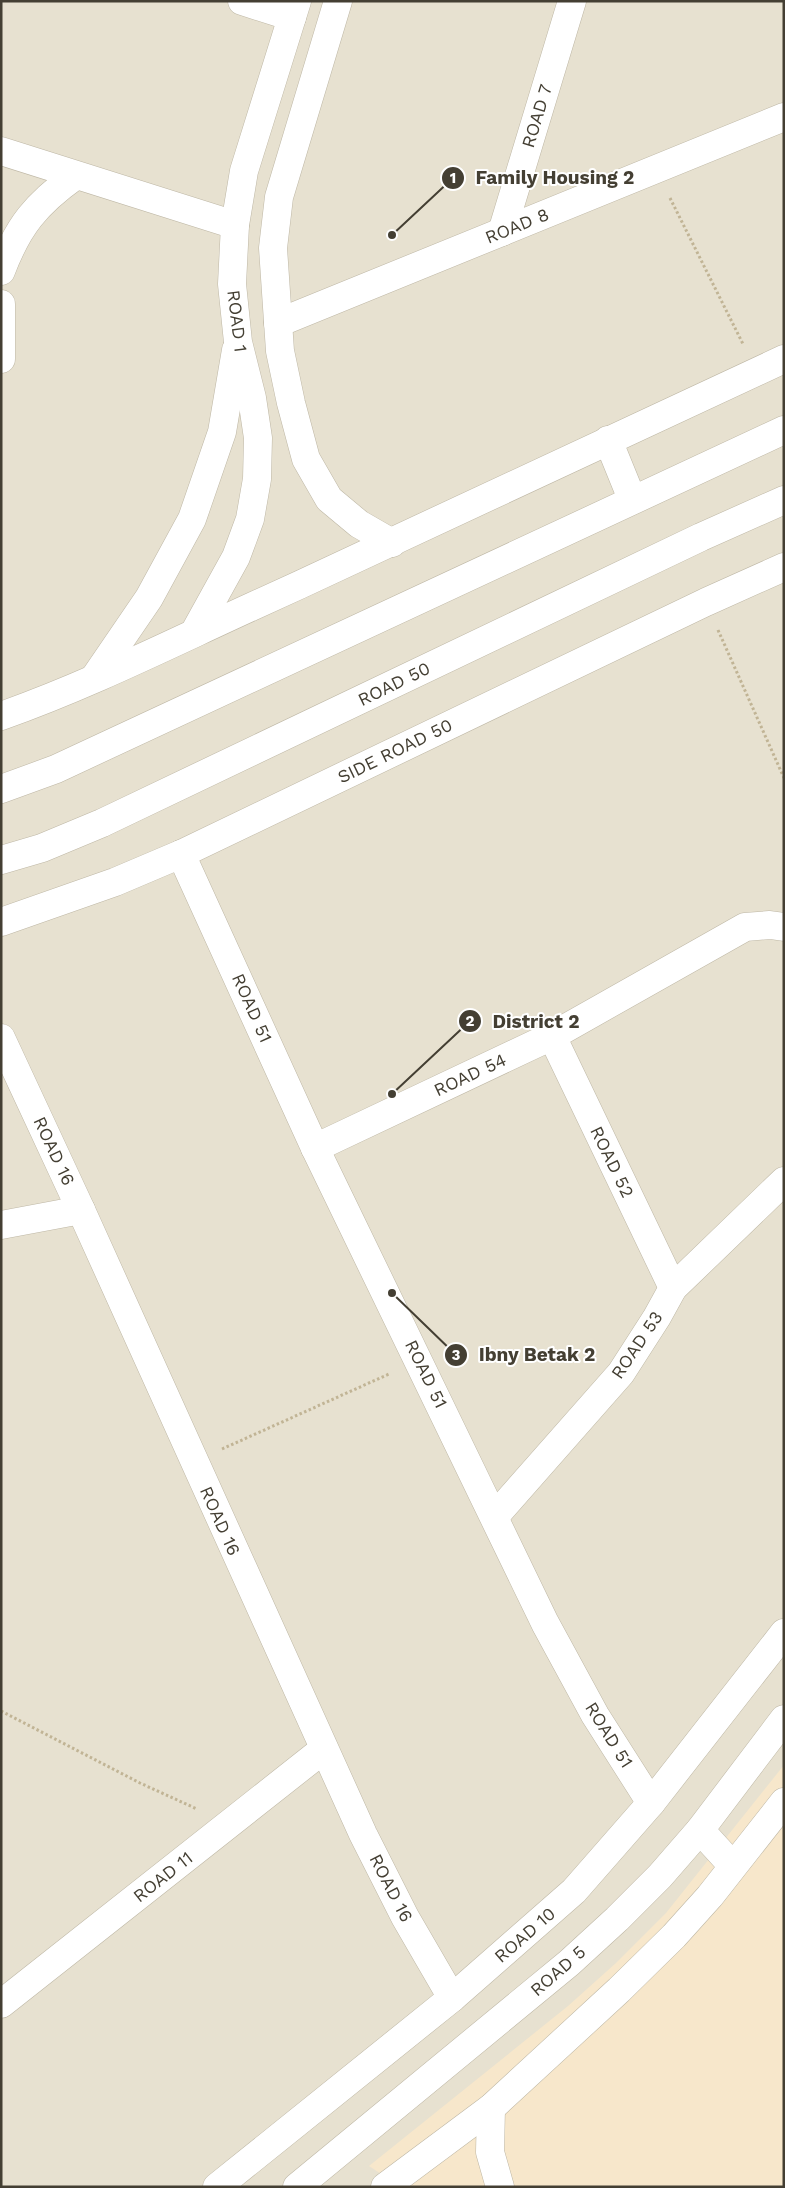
<svg xmlns="http://www.w3.org/2000/svg" width="785" height="2188" font-family="'Work Sans',sans-serif">
  <style>
    .residential { fill: #e7e1d0 }
    .commercial { fill: #f7e7cb }
    .lines { fill: none; stroke-linecap: round; stroke-linejoin: round }
    .minor-casing { stroke: #beb7a5; stroke-width: 29 }
    .path { stroke: #c1b495; stroke-width: 3; stroke-dasharray: 2.5 2.5; stroke-linecap: butt }
    .minor { stroke: #fff; stroke-width: 28 }
    .labels { text-anchor: middle; stroke-width: 4; stroke-linejoin: round; paint-order: stroke }
    .street-label { font-size: 18px; fill: #443f33; stroke: #fff }
    .leader { fill: none; stroke: #443f33; stroke-width: 2 }
    .callout-dot { fill: #443f33; stroke: #fff; stroke-width: 2 }
    .mark-label { font-size: 15px; text-anchor: middle; font-weight: bold; fill: #fff }
    .callout-label { font-size: 19px; text-anchor: middle; font-weight: bold; fill: #443f33; stroke: #fff; stroke-width: 4; stroke-linejoin: round; paint-order: stroke }
  </style>
  <rect width="100%" height="100%" fill="#f2efe2"/>
  <rect class="residential" x="1" y="1" width="783" height="2186"/>
  <path class="commercial" d="M784,1765V2187H401L369,2166L568,2006L616,1963L666,1913Z"/>
  <g class="lines">
    <defs>
      <g id="minor">
        <path d="M242,1L292,17"/>
        <path d="M338,1L279,197L273,248L280,351L291,403L306,459L329,499L359,524L392,543"/>
        <path d="M1,151L235,225"/>
        <path d="M502,232L572,1"/>
        <path d="M1,271C18,226 36,204 75,176"/>
        <path d="M1,304V359"/>
        <path d="M278,323L784,117"/>
        <path d="M608,440L632,499"/>
        <path d="M194,633L236,557L250,519L257,479L258,438L252,398L238,342L232,284L235,225L244,171L297,1"/>
        <path d="M95,677L149,598L192,519L222,432L236,350"/>
        <path d="M1,716C86,686 168,645 251,607C429,526 605,441 784,359"/>
        <path d="M1,789L56,769L784,430"/>
        <path d="M181,854L315,1148L545,1623L595,1715L651,1803"/>
        <path d="M1,860L42,848L102,823L701,537L784,500"/>
        <path d="M1,922L115,882L181,854L706,602L784,567"/>
        <path d="M552,1036L673,1288"/>
        <path d="M1,1038L81,1210L363,1834L405,1917L452,1998"/>
        <path d="M315,1148L552,1036L745,927L770,925L784,927"/>
        <path d="M1,1225L81,1210"/>
        <path d="M495,1516L621,1373L657,1317L673,1288L784,1181"/>
        <path d="M700,1830L732,1865"/>
        <path d="M1,2004L324,1749"/>
        <path d="M491,2108L490,2152L500,2187"/>
        <path d="M217,2187L452,1998L574,1891L651,1803L784,1633"/>
        <path d="M297,2187L569,1963L617,1919L660,1876L700,1830L784,1719"/>
        <path d="M385,2187L491,2108L619,1990L674,1936L710,1896L784,1802"/>
      </g>
    </defs>
    <use href="#minor" class="minor-casing"/>
    <g class="path">
      <path d="M670,198L743,344"/>
      <path d="M718,630L784,778"/>
      <path d="M222,1449L389,1374"/>
      <path d="M1,1711L140,1783L197,1809"/>
    </g>
    <use href="#minor" class="minor"/>
  </g>
  <g class="labels">
    <g class="street-label">
      <text transform="translate(537 116) rotate(-73)" y="6">ROAD 7</text>
      <text transform="translate(517 226) rotate(-22)" y="6">ROAD 8</text>
      <text transform="translate(237 321) rotate(83)" y="6">ROAD 1</text>
      <text transform="translate(394 684) rotate(-26)" y="6">ROAD 50</text>
      <text transform="translate(395 751) rotate(-26)" y="6">SIDE ROAD 50</text>
      <text transform="translate(252 1008) rotate(66)" y="6">ROAD 51</text>
      <text transform="translate(470 1075) rotate(-25)" y="6">ROAD 54</text>
      <text transform="translate(54 1151) rotate(65)" y="6">ROAD 16</text>
      <text transform="translate(612 1162) rotate(64)" y="6">ROAD 52</text>
      <text transform="translate(637 1345) rotate(-56)" y="6">ROAD 53</text>
      <text transform="translate(426 1374) rotate(64)" y="6">ROAD 51</text>
      <text transform="translate(220 1521) rotate(66)" y="6">ROAD 16</text>
      <text transform="translate(609 1735) rotate(58)" y="6">ROAD 51</text>
      <text transform="translate(163 1877) rotate(-38)" y="6">ROAD 11</text>
      <text transform="translate(391 1888) rotate(63)" y="6">ROAD 16</text>
      <text transform="translate(525 1935) rotate(-41)" y="6">ROAD 10</text>
      <text transform="translate(558 1971) rotate(-41)" y="6">ROAD 5</text>
    </g>
  </g>
  <path class="leader" d="M392 235L453 178M392 1094L470 1021M392 1293L456 1355"/>
  <g class="callout-dot">
    <circle cx="392" cy="235" r="5"/>
    <circle cx="392" cy="1094" r="5"/>
    <circle cx="392" cy="1293" r="5"/>
    <circle cx="453" cy="178" r="12"/>
    <circle cx="470" cy="1021" r="12"/>
    <circle cx="456" cy="1355" r="12"/>
  </g>
  <g class="mark-label">
    <text x="453" y="183">1</text>
    <text x="470" y="1026">2</text>
    <text x="456" y="1360">3</text>
  </g>
  <g class="callout-label">
    <text x="555" y="184">Family Housing 2</text>
    <text x="536" y="1028">District 2</text>
    <text x="537" y="1361">Ibny Betak 2</text>
  </g>
  <rect width="785" height="2188" fill="none" stroke="#443f33" stroke-width="5"/>
</svg>
